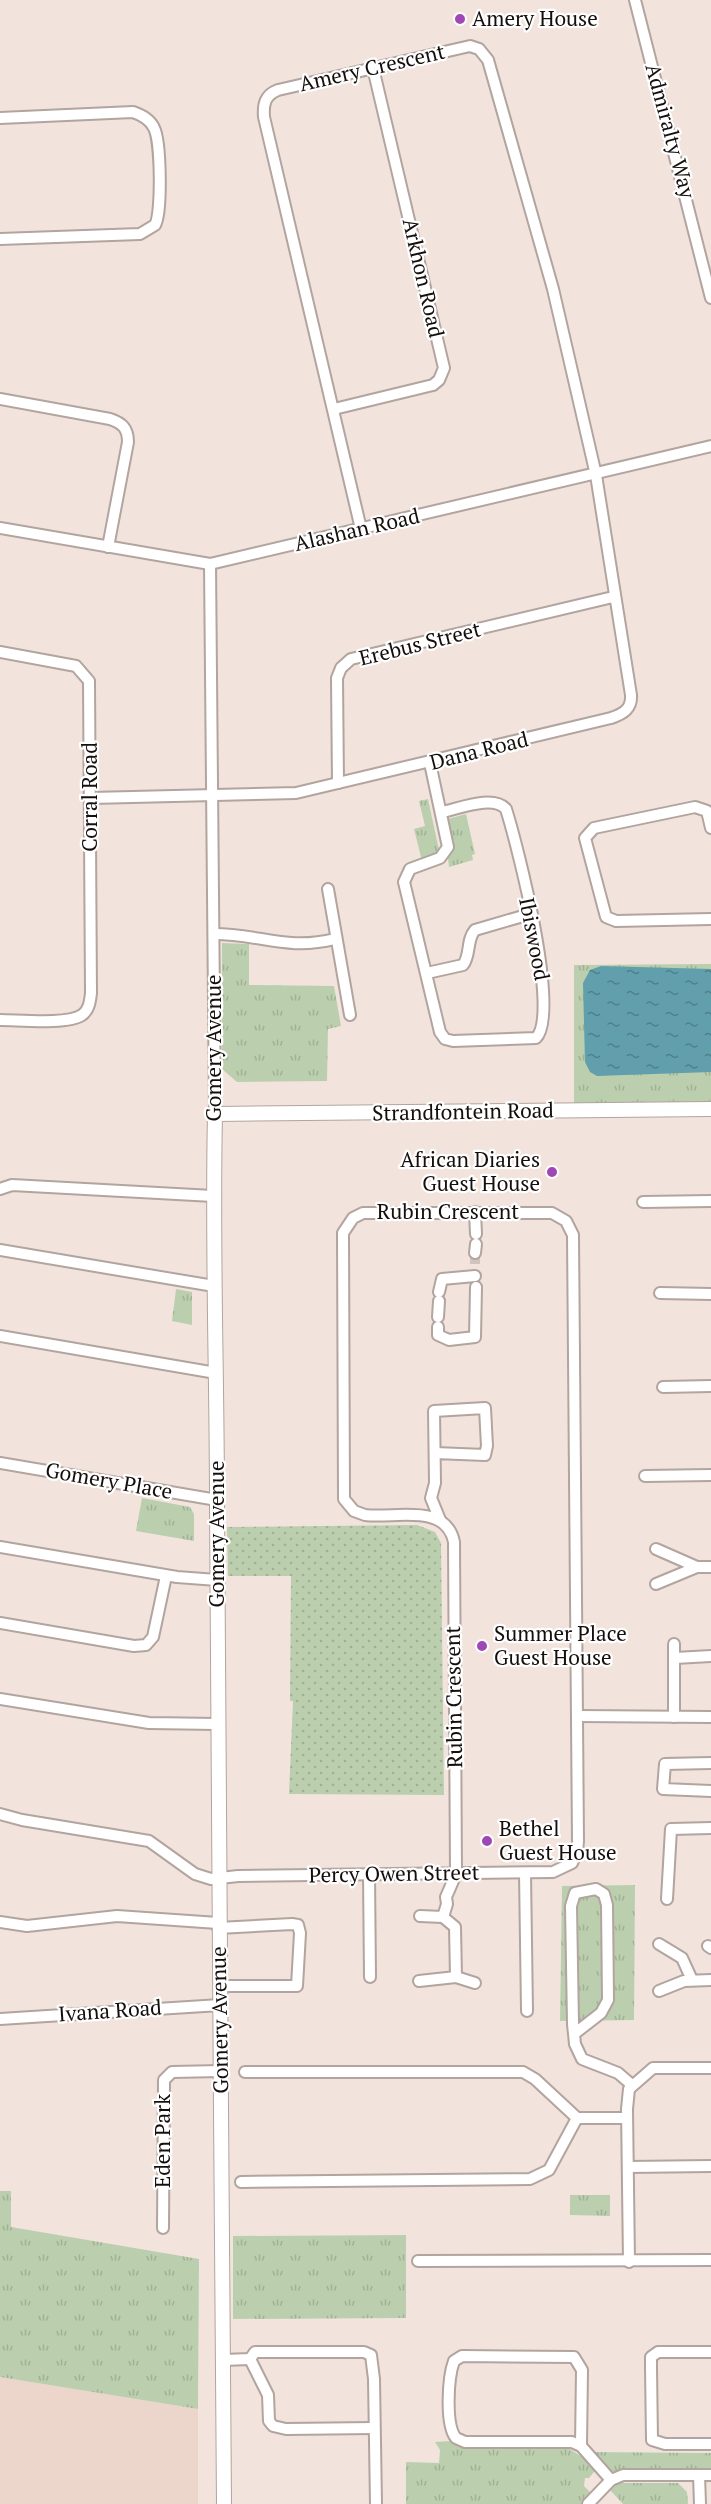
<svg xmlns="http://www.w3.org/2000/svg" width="711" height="2504" font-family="'PT Serif',serif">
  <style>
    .built { fill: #ecd6cc }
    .grass { fill: url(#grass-tufts) }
    .park { fill: url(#park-dots) }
    .water { fill: url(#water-ripples) }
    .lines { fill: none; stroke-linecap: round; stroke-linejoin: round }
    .minor-tunnel { stroke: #d1c4be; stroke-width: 10; stroke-dasharray: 10 5; stroke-linecap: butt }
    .minor-casing { stroke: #b2a49e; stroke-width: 14 }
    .tertiary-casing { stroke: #b2a49e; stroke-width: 16 }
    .minor { stroke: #fff; stroke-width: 10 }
    .tertiary { stroke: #fff; stroke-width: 14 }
    .poi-dot { fill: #9f47b4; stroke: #fff; stroke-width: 2 }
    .labels { text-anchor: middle; stroke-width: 4.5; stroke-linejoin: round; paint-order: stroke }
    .poi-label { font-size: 21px; fill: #140f0d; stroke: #fff; text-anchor: start }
    .street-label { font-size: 21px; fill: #140f0d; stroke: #fff }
  </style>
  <defs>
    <pattern id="grass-tufts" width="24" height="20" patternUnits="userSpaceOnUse" patternTransform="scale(1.5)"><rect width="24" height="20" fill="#bbcfae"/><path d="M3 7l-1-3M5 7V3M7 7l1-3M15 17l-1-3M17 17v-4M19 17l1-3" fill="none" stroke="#a0b194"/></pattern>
    <pattern id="park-dots" width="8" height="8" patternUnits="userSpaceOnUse" patternTransform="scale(1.5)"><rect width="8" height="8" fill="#bbcfae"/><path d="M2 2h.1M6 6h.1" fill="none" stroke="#a0b194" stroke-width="1.8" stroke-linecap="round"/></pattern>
    <pattern id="water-ripples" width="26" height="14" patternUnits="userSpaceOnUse" patternTransform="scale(1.5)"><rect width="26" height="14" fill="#609fab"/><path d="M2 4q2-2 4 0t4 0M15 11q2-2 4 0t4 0" fill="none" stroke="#4e808a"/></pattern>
  </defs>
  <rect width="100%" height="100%" fill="#f2e4dd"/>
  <path class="built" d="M0,2377L198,2409V2504H0Z"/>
  <g class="grass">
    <path d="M428,799L439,850L438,854L422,861L414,829L425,826L419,801Z"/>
    <path d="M466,814L475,854L472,855L473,860L449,867L444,820Z"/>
    <path d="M222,943L249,944V985L334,986L341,1026L328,1029L327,1081L237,1082L222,1069Z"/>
    <path d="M711,964V1105L574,1103V965Z"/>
    <path d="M176,1289L192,1292V1325L172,1321Z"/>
    <path d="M142,1498L190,1507L194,1514V1541L136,1531Z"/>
    <path d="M635,1885L634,2020L560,2021L562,1886Z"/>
    <path d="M0,2191H11V2227L199,2259L198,2409L0,2377Z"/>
    <path d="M570,2195H610V2216L570,2215Z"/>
    <path d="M406,2235V2318L233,2319V2236Z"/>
    <path d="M451,2441L458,2445L565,2446L596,2466L587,2452L711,2453V2471H606L598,2467L589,2478H585L584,2486L590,2492L587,2497L594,2504H406V2462L439,2463L440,2450L435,2442Z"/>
    <path d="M618,2483H678L687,2492L688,2504H623L610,2490Z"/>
  </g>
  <path class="park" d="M417,1525L435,1532L441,1543L444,1795L289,1794L293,1701H290L291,1576H228L227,1527Z"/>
  <path class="water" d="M601,966L711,969V1072L597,1076L590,1072L585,1062L583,983L590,970Z"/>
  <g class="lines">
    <path class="minor-tunnel" d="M475,1264V1253"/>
    <defs>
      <g id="minor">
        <path d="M635,0L711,298"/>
        <path d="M0,118L133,112C142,115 150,119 154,128C161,141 162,214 155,225L140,234L0,239"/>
        <path d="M0,399L110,419C122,423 128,428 128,442L108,547"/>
        <path d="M334,409L433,385L439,380L444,368L373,68"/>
        <path d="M0,528L210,564L711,446"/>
        <path d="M210,564L215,1114"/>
        <path d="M0,652L76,666L89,681L91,993C90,1002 89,1010 82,1015C67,1025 19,1020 0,1020"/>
        <path d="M430,763L448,847L440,858L410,869L404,882L440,1032L445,1039L453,1041L536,1038C561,1014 517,844 506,809C493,794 458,809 442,812"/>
        <path d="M338,783L337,678L341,668L351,659L613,597"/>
        <path d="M91,798L296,793L611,718C623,714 632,709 631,695L596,475L553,289L488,60L479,49L470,46L278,90C265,95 263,104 264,117L361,529"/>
        <path d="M711,828L707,811L695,807L594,828L585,838L606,917L616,921L711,919"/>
        <path d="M328,889L350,1015"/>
        <path d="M214,934C261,934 286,951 335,939"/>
        <path d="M427,973L463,965C471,955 466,940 475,930L530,914"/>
        <path d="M0,1189L12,1185L213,1196"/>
        <path d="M643,1202L711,1201"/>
        <path d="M475,1212L476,1234"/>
        <path d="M0,1250L214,1286"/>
        <path d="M475,1253L476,1244"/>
        <path d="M439,1292L442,1279L475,1276"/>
        <path d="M660,1293L711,1294"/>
        <path d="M438,1317L439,1301"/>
        <path d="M438,1327V1335L449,1340L475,1337L476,1287"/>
        <path d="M0,1336L216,1373"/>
        <path d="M663,1387L711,1386"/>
        <path d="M435,1453L485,1455L487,1446L485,1408L434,1411L435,1483L431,1498L440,1520"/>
        <path d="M0,1463L217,1500"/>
        <path d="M645,1476L711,1475"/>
        <path d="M0,1547L177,1577L217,1580"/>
        <path d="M656,1549L697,1567H711"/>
        <path d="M656,1584L697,1567"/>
        <path d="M0,1623L134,1646L146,1645L153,1637L166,1576"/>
        <path d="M675,1658L711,1656"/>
        <path d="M0,1699L149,1723L217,1724"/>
        <path d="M577,1716L711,1717"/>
        <path d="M674,1717V1644"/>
        <path d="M711,1763L665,1764L663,1789L711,1791"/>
        <path d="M0,1814L22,1820L149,1841L195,1874L211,1879L238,1876L553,1872L572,1863L577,1852L578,1841L573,1235L566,1221L552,1213H363L353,1218L343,1233L344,1499L354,1511L365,1515C394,1519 446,1502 454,1542L456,1874L446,1897L447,1904L443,1917L420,1916"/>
        <path d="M525,1873L527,2011"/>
        <path d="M369,1874L370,1977"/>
        <path d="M667,1899L671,1829L711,1828"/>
        <path d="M0,1922L27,1926L117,1916L218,1923"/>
        <path d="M218,1928L292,1924L298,1925L300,1933L297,1986H220"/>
        <path d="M659,1944L682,1958L692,1980"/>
        <path d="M708,1946L711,1948"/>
        <path d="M456,1977L475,1983"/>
        <path d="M419,1981L456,1977L455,1927L443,1917"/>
        <path d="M659,1991L684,1981L711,1980"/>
        <path d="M0,2019L220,2005"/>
        <path d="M574,2034L601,2013L608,2000L607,1905L604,1894L596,1889L575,1893L571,1906L573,2024L575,2044L582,2059L618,2073L632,2085"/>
        <path d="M245,2072H523L535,2079L577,2118H627"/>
        <path d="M628,2167L711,2166"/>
        <path d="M241,2182L530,2179L549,2170L577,2118"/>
        <path d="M163,2228L164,2080L172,2072L221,2071"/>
        <path d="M418,2261L711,2260"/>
        <path d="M629,2262L627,2109L629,2089L653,2068H711"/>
        <path d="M711,2352H658L651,2357V2367L652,2440L665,2444H711"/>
        <path d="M250,2359L268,2395L269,2421L273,2426L286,2429L374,2428"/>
        <path d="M223,2360L250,2359L255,2352H364L371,2355L374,2379L376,2504"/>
        <path d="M581,2446L582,2370L574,2357L462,2356L454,2361C448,2377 445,2425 456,2438L465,2442H572L581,2446L611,2480"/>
        <path d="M699,2475L700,2504"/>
        <path d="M588,2504L611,2480L623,2475H711"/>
      </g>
      <path id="tertiary" d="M224,2504C222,2171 218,1838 217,1505C217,1375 212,1245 215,1114L711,1109"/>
    </defs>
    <use href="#minor" class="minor-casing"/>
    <use href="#tertiary" class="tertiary-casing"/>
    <use href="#minor" class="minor"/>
    <use href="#tertiary" class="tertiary"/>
  </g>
  <g class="poi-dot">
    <circle cx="460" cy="19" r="6"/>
    <circle cx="552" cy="1172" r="6"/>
    <circle cx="482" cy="1646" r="6"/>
    <circle cx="487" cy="1841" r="6"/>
  </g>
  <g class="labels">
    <g class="poi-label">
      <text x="472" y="26">Amery House</text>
      <text x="540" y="1167" text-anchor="end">African Diaries<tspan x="540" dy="24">Guest House</tspan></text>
      <text x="494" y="1641">Summer Place<tspan x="494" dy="24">Guest House</tspan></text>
      <text x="499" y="1836">Bethel<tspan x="499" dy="24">Guest House</tspan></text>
    </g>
    <g class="street-label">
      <text transform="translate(372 68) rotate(-13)" y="7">Amery Crescent</text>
      <text transform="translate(670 131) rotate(75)" y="7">Admiralty Way</text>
      <text transform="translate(423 278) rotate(77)" y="7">Arkhon Road</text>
      <text transform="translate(357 530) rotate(-13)" y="7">Alashan Road</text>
      <text transform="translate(420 644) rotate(-14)" y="7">Erebus Street</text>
      <text transform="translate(479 751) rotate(-14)" y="7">Dana Road</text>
      <text transform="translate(90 797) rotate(-90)" y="7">Corral Road</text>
      <text transform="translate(534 939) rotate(79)" y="7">Ibiswood</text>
      <text transform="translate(214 1048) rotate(-90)" y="7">Gomery Avenue</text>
      <text transform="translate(463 1112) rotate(-1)" y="7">Strandfontein Road</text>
      <text x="448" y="1219">Rubin Crescent</text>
      <text transform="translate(109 1481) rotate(10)" y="7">Gomery Place</text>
      <text transform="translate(217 1534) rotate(-90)" y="7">Gomery Avenue</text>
      <text transform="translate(454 1697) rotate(-91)" y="7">Rubin Crescent</text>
      <text transform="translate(394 1874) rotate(-1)" y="7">Percy Owen Street</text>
      <text transform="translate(110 2011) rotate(-4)" y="7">Ivana Road</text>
      <text transform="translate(220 2020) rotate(-91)" y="7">Gomery Avenue</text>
      <text transform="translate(163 2141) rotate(-90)" y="7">Eden Park</text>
    </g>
  </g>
</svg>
